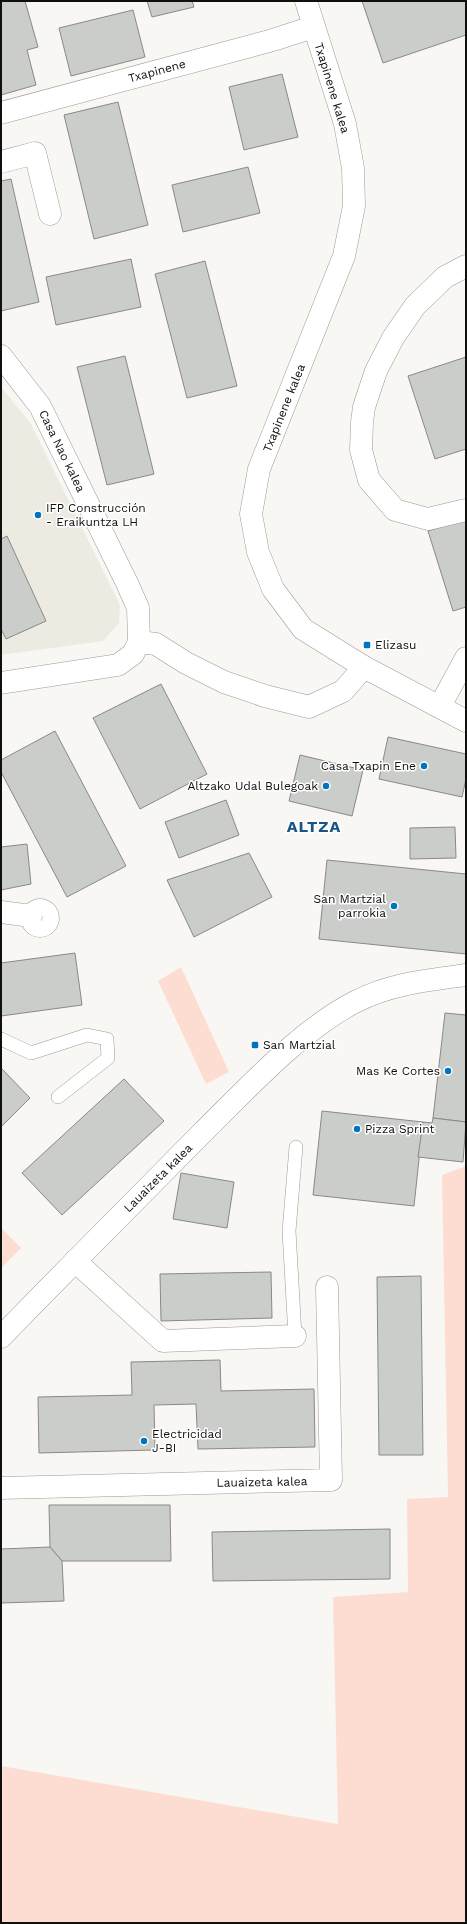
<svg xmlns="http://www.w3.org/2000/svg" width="467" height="1924" font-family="'Work Sans',sans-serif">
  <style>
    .built { fill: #edebe1 }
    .green { fill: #fdddd2 }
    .building { fill: #cbcdca; stroke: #898a88 }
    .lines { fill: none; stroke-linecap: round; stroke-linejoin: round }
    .lane-casing { stroke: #9b9a97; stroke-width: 14 }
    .street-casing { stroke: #9b9a97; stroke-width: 23 }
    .secondary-casing { stroke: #9b9a97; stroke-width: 23 }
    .lane { stroke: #fff; stroke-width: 13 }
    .street { stroke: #fff; stroke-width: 22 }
    .secondary { stroke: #fff; stroke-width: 22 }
    .poi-dot { fill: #0274bf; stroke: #fff; stroke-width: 1.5 }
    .labels { text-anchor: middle; stroke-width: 3; stroke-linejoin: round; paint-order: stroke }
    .street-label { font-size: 12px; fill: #0f0f0e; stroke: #fff }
    .poi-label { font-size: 12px; fill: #0f0f0e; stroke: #fff; text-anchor: start }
    .district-label { font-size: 16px; font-weight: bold; letter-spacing: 1px; fill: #195586; stroke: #fff }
  </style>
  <rect width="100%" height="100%" fill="#f8f7f4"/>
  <path class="built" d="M1,387L31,424L120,605L119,623L103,641L1,655Z"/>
  <g class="green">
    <path d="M181,967L229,1072L206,1084L158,981Z"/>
    <path d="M466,1166V1923H1V1766L338,1824L333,1597L408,1592L407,1499L448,1497L442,1175Z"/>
    <path d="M1,1228L21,1248L1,1268Z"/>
  </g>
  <g class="building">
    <path d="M1,1H25L38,47L27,50L36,85L1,95Z"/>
    <path d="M147,1H192L194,7L152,17Z"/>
    <path d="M362,1H466V35L383,63Z"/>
    <path d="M133,10L145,57L71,76L59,28Z"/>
    <path d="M282,74L298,137L244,150L229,87Z"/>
    <path d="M118,102L148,225L94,239L64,115Z"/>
    <path d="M248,167L260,213L183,232L172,185Z"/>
    <path d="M11,179L39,302L1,311V181Z"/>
    <path d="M131,259L141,307L56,325L46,277Z"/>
    <path d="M205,261L237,386L187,398L155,274Z"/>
    <path d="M125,356L154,474L107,485L77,367Z"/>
    <path d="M466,357V449L435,459L408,376Z"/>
    <path d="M466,519V607L453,611L428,531Z"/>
    <path d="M7,536L46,621L6,639L1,629V539Z"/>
    <path d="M161,684L207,774L140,809L93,718Z"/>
    <path d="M55,731L126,866L67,897L1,772V760Z"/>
    <path d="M388,737L466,754V779L462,797L379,779Z"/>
    <path d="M300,755L363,770L352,816L289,801Z"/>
    <path d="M226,800L239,835L179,858L165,822Z"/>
    <path d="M455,827L456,858L410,859V828Z"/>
    <path d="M27,844L31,884L1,890V847Z"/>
    <path d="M249,853L272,897L194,937L167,880Z"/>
    <path d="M327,860L466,874V954L319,939Z"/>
    <path d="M75,953L82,1005L1,1016V963Z"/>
    <path d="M445,1013L466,1015V1122L433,1118Z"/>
    <path d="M1,1068L30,1098L1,1127Z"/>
    <path d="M124,1079L164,1121L62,1215L22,1173Z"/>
    <path d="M322,1111L423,1122L414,1206L313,1195Z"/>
    <path d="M433,1118L466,1122L463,1162L418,1157L423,1122L432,1123Z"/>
    <path d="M181,1173L234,1182L227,1228L173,1219Z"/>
    <path d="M271,1272L272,1318L161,1321L160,1274Z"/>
    <path d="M421,1276L423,1455H379L377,1277Z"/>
    <path d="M220,1360L221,1391L314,1389L315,1447L198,1449L196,1404L154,1405L155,1450L39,1453L38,1397L132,1395L131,1362Z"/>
    <path d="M49,1505H170L171,1561H62L50,1547Z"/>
    <path d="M390,1529V1579L213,1581L212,1532Z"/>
    <path d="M50,1547L62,1561L64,1601L1,1603V1549Z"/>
  </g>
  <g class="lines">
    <defs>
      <g id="lane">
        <path d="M1,1039L31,1053L87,1035L107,1039L108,1058L58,1097"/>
        <path d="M295,1336L289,1231L296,1147"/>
      </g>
      <g id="street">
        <path d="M1,113L273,40L313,27"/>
        <path d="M1,162L35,153L50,214"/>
        <path d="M466,266L445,277L415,306L393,338L376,371L364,407L362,422L361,450L369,480L395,510L428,519L466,510"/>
        <path d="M1,356L40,406L127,583L138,608L139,642L133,654L118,665L1,683"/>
        <path d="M139,642L156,644L186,663L224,682L265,696L309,707L343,691L364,667"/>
        <path d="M440,706L466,658"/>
        <circle cx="40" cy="918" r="8"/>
        <path d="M1,912L31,916"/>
        <path d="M75,1261L163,1341L295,1336"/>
        <path d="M1,1488L331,1480L327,1287"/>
      </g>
      <g id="secondary">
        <path d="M306,1L345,124L353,168L354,206L344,256L259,469L251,514L258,552L273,589L303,629L364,667L466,721"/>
        <path d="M1,1337C67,1269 134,1202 201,1134C245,1091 300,1030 355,1002C389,984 428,980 466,975"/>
      </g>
    </defs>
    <use href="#lane" class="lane-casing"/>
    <use href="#street" class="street-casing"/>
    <use href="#secondary" class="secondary-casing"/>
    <use href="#lane" class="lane"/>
    <use href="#street" class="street"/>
    <use href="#secondary" class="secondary"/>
  </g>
  <g class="poi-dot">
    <circle cx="38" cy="515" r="4"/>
    <rect x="363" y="641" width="8" height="8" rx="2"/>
    <circle cx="424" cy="766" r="4"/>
    <circle cx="326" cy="786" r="4"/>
    <circle cx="394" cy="906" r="4"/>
    <rect x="251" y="1041" width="8" height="8" rx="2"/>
    <circle cx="448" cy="1071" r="4"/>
    <circle cx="357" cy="1129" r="4"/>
    <circle cx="144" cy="1441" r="4"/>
  </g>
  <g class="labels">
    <g class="street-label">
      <text transform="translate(157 71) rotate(-15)" y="4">Txapinene</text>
      <text transform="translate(332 88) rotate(73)" y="4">Txapinene kalea</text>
      <text transform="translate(284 408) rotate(-68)" y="4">Txapinene kalea</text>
      <text transform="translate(62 451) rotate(64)" y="4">Casa Nao kalea</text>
      <text transform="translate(158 1178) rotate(-45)" y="4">Lauaizeta kalea</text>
      <text transform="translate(262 1482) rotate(-1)" y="4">Lauaizeta kalea</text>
    </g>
    <g class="poi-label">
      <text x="46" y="512">IFP Construcción<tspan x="46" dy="14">- Eraikuntza LH</tspan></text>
      <text x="375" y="649">Elizasu</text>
      <text x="416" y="770" text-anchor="end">Casa Txapin Ene</text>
      <text x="318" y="790" text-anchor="end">Altzako Udal Bulegoak</text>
      <text x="386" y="903" text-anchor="end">San Martzial<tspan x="386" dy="14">parrokia</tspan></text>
      <text x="263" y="1049">San Martzial</text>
      <text x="440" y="1075" text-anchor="end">Mas Ke Cortes</text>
      <text x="365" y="1133">Pizza Sprint</text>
      <text x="152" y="1438">Electricidad<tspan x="152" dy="14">J-BI</tspan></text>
    </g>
    <g class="district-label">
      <text x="314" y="832">ALTZA</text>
    </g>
  </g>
  <rect width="467" height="1924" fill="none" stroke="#0f0f0e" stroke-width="4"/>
</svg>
